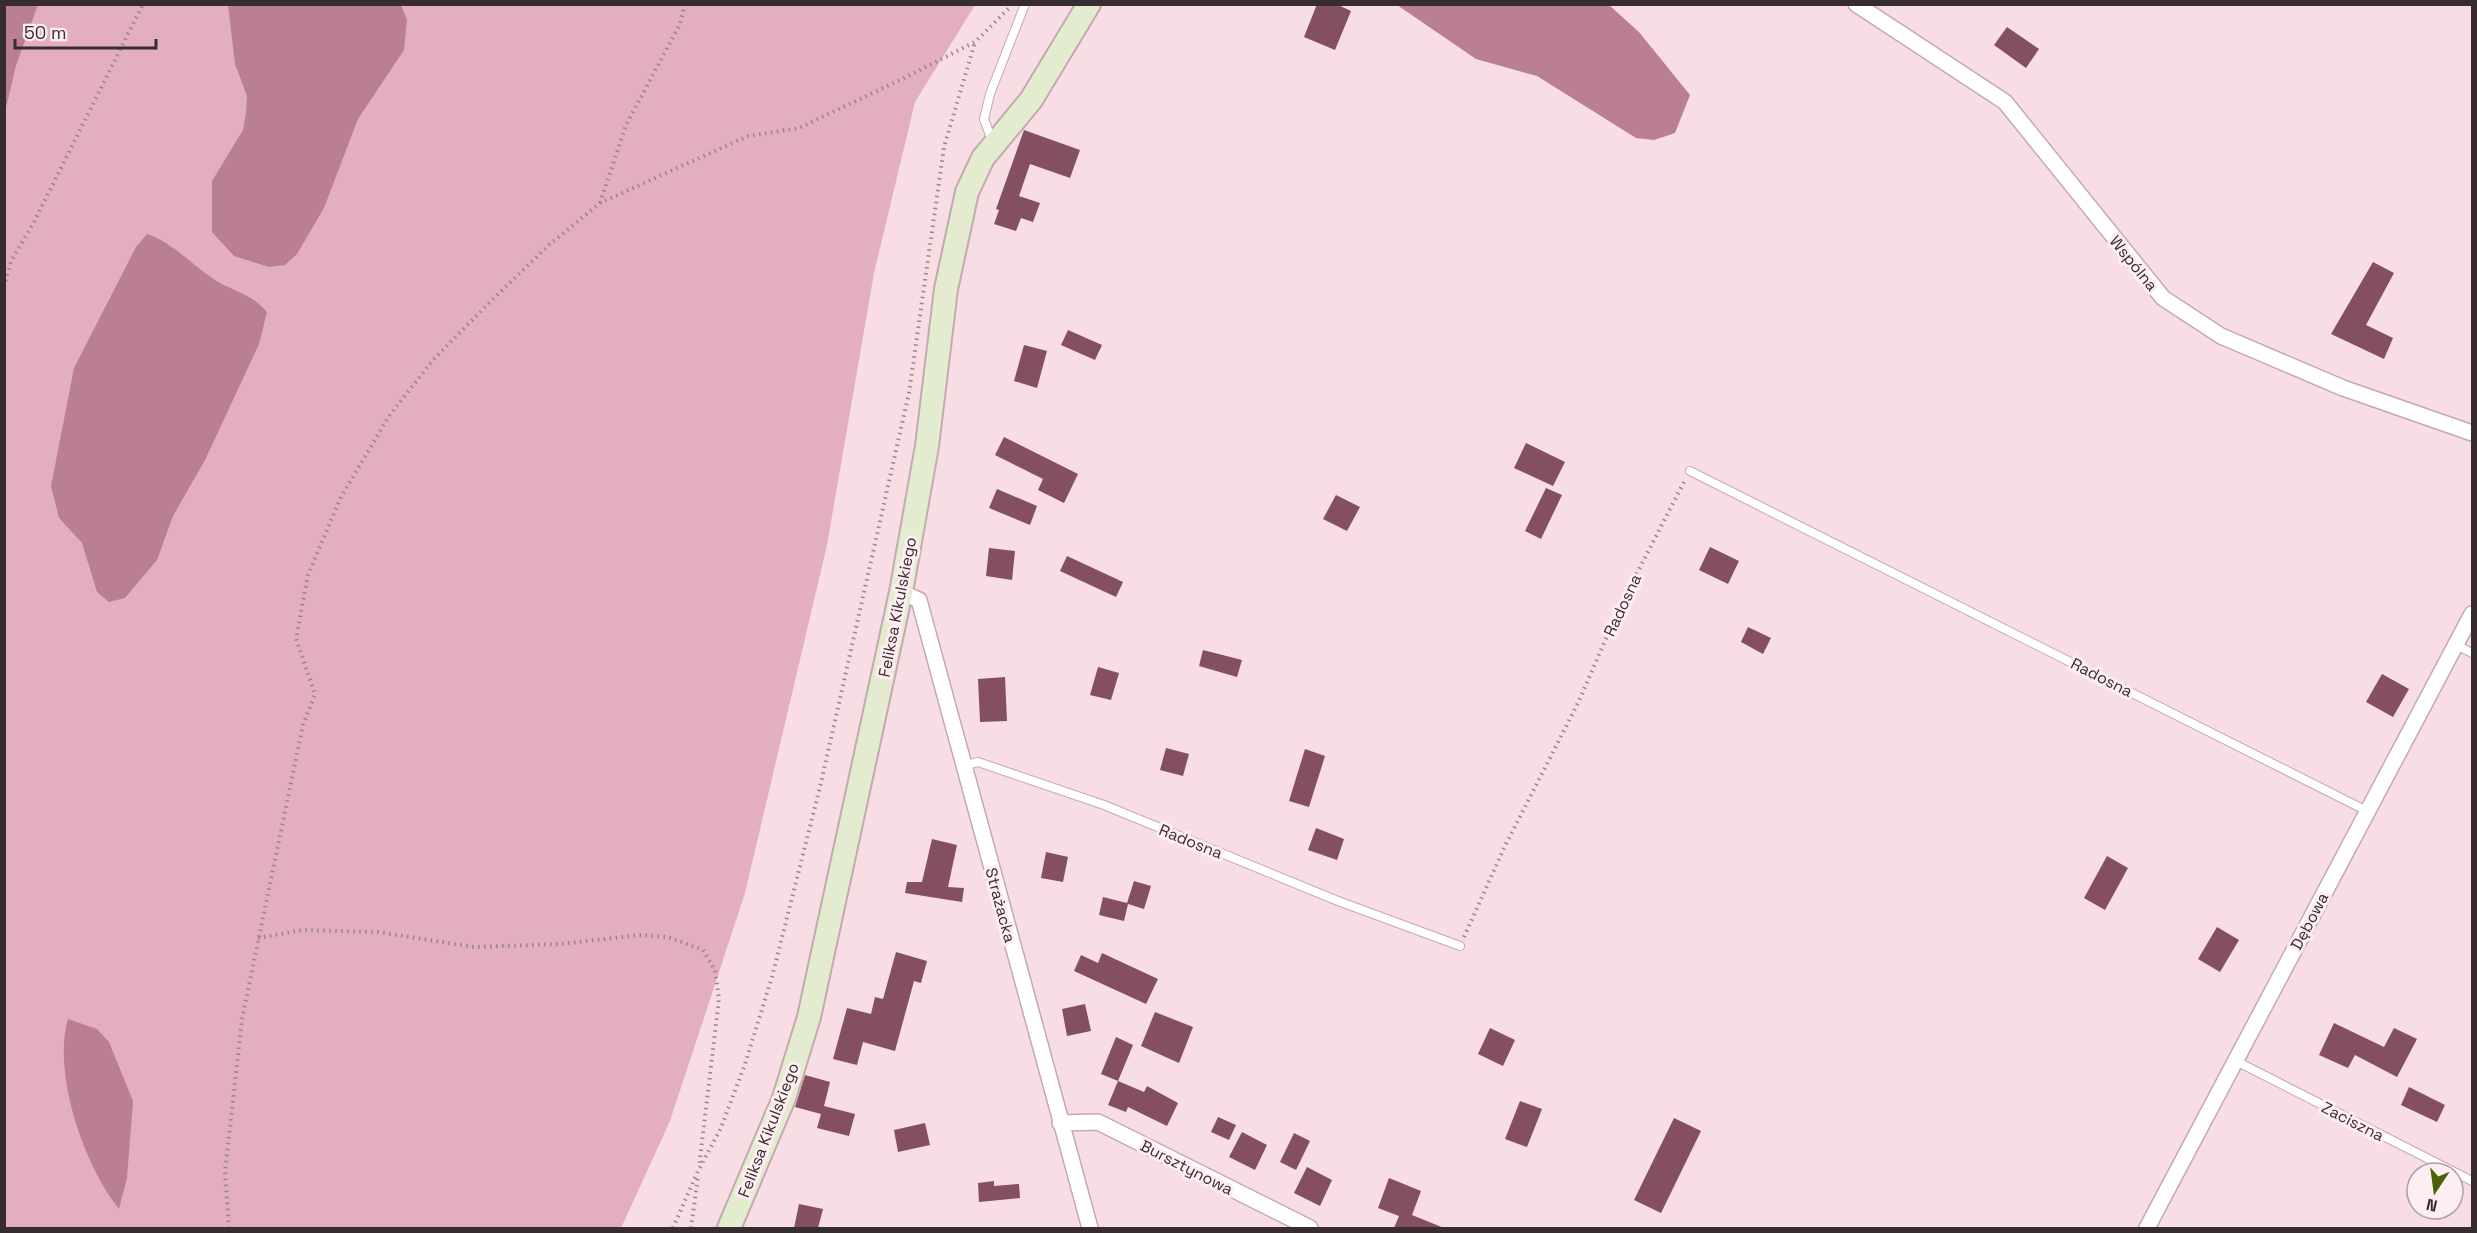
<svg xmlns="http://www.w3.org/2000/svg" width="2477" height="1233" font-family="'Space Grotesk',sans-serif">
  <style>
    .green { fill: #e3aebe }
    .water { fill: #ba8092 }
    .building { fill: #844f60 }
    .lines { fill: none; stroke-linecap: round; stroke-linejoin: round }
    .lane-casing { stroke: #c3a9b0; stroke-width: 10 }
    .street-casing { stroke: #c3a9b0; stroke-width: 18 }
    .secondary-casing { stroke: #c3a9b0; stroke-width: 26 }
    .path { stroke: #99868b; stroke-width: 4; stroke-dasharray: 1.5 4.5; stroke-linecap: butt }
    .lane { stroke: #fff; stroke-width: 8 }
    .street { stroke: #fff; stroke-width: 15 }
    .secondary { stroke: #e3ecce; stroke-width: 22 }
    .labels { text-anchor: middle; stroke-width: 6; stroke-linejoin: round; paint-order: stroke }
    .street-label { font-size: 16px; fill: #372c2f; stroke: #feedf1 }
  </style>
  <rect width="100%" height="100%" fill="#f8dde4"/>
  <path class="green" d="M38,5H975L915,102L874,273L827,545L745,893L670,1121L621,1228H5L4,112L16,66Z"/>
  <g class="water">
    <path d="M5,4L38,5L16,66L5,112Z"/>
    <path d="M228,5H401L407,20L404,50L358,119L324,208L297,254L285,265L269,267L234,256L212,232V181L243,130L246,113L247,96L235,64Z"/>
    <path d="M1397,5H1609L1639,32L1690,95L1675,133L1654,140L1636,138L1537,76L1476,59Z"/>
    <path d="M147,234C173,243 190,263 212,278C232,292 250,292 267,312L259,344L205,460L173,516L157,560L125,598L109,602L97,592L82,543L59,518L51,486L74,368L136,247Z"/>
    <path d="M68,1019L97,1029L109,1042L133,1101L127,1178L119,1209C84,1166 52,1073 68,1019Z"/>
  </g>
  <g class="building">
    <path d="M1317,4H1336L1351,11L1335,50L1304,37Z"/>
    <path d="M2007,27L2039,49L2026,68L1994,45Z"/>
    <path d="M1024,130L1080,150L1070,178L1030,164L1019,196L1040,203L1033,222L1021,218L1016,231L994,224L999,210L996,209Z"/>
    <path d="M2373,262L2394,273L2366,325L2393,338L2384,359L2331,334Z"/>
    <path d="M1068,330L1102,345L1095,360L1061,345Z"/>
    <path d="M1024,345L1047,351L1037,388L1014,381Z"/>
    <path d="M1004,437L1078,474L1064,503L1038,490L1043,479L995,455Z"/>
    <path d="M1526,443L1565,462L1553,486L1514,468Z"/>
    <path d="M1546,488L1562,495L1541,539L1525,531Z"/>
    <path d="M997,489L1037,506L1030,525L989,508Z"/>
    <path d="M1336,495L1360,507L1347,531L1323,519Z"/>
    <path d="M1710,547L1739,561L1728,584L1699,570Z"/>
    <path d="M989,548L1015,551L1012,580L986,576Z"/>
    <path d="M1067,556L1123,582L1116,597L1060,571Z"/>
    <path d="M1748,627L1771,638L1763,654L1741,642Z"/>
    <path d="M1203,650L1242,660L1237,677L1199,666Z"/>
    <path d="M1098,667L1119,673L1111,700L1090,695Z"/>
    <path d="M2382,674L2409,689L2393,717L2366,702Z"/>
    <path d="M1005,677L1007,721L980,722L978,679Z"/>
    <path d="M1166,748L1189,754L1183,776L1160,770Z"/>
    <path d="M1305,749L1325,756L1309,807L1289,801Z"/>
    <path d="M1316,828L1344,839L1337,860L1308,850Z"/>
    <path d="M932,839L957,845L948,887L964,888L962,902L905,893L907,882H922Z"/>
    <path d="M1046,852L1068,857L1063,882L1041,878Z"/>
    <path d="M2107,856L2128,868L2105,910L2084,898Z"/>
    <path d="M1134,881L1151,886L1144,909L1128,904L1124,921L1099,915L1103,897L1127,903Z"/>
    <path d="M2217,927L2239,940L2220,972L2198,959Z"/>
    <path d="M896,952L927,961L921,983L914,981L895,1051L863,1042L857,1065L833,1059L847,1008L871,1014L875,997L883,999Z"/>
    <path d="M1102,953L1158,979L1146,1004L1074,971L1081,955L1098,963Z"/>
    <path d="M1085,1004L1091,1031L1067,1036L1062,1009Z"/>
    <path d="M1155,1012L1193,1027L1179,1063L1141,1046Z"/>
    <path d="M2334,1023L2384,1047L2394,1028L2417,1039L2397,1077L2355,1055L2348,1068L2319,1055Z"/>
    <path d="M1490,1028L1515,1040L1503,1066L1478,1054Z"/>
    <path d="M1116,1037L1133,1045L1118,1081L1101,1074Z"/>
    <path d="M805,1075L830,1082L824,1106L855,1114L849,1136L817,1128L821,1114L795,1107Z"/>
    <path d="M1118,1081L1144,1092L1147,1086L1178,1103L1167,1126L1128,1107L1126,1112L1108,1105Z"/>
    <path d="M2409,1087L2445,1105L2437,1122L2401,1105Z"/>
    <path d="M1520,1101L1542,1109L1527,1147L1505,1139Z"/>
    <path d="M1218,1117L1236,1125L1229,1140L1211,1132Z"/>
    <path d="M1674,1118L1701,1131L1661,1213L1634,1200Z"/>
    <path d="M925,1123L930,1145L898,1152L894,1130Z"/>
    <path d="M1242,1132L1267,1145L1255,1170L1229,1157Z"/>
    <path d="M1294,1133L1310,1141L1296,1170L1280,1162Z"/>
    <path d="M1307,1167L1332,1180L1320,1206L1294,1193Z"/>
    <path d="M1389,1178L1421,1191L1412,1215L1444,1228H1394L1399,1216L1378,1208Z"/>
    <path d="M994,1181V1186L1019,1184L1020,1198L979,1202L978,1183Z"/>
    <path d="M799,1204L823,1209L818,1228H794Z"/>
  </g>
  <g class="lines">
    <defs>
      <g id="lane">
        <path d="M993,143L984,119L990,94L1025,4"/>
        <path d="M1690,471L2367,811"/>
        <path d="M2456,645L2472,653"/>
        <path d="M962,766L978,762L1104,805L1338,901L1460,946"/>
        <path d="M2234,1060L2472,1181"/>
      </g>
      <g id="street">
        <path d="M1856,4L2005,102L2163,298L2221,336L2343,388L2472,433"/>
        <path d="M901,592L919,600L1090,1228"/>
        <path d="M1060,1123L1098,1122L1310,1228"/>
        <path d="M2147,1228L2472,614"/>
      </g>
      <path id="secondary" d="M729,1228L784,1098L809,1017L901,592L927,446L946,289L967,192L983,158L1031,100L1089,4"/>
    </defs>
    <use href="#lane" class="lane-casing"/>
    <use href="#street" class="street-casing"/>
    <use href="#secondary" class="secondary-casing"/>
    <g class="path">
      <path d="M600,203L626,125L680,24L685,4"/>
      <path d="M4,287L11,261L33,224L143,4"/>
      <path d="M1464,937L1504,848L1578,703L1621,604L1684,482"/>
      <path d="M258,938L302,930L378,932L474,947L561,944L639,935L668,937L703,950L715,970L719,999L699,1167"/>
      <path d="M229,1228L225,1172L242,1019L303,725L315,694L296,639L308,575L341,497L389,416L433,360L492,300L549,245L600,203L748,136L799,128L900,80L975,42L1010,7"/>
      <path d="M673,1228L698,1171L721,1128L745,1064L772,977L820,787L909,393L944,147L975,42"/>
      <path d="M691,1228L698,1177"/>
    </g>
    <use href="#lane" class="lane"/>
    <use href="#street" class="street"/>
    <use href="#secondary" class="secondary"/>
  </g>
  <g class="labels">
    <g class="street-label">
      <text transform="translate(2134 263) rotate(51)" y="6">Wspólna</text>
      <text transform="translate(1622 605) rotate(-65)" y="6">Radosna</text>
      <text transform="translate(897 607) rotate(-79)" y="6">Feliksa Kikulskiego</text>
      <text transform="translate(2102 677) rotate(27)" y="6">Radosna</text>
      <text transform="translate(1191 841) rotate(22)" y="6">Radosna</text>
      <text transform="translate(1001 905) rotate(75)" y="6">Strażacka</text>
      <text transform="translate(2309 921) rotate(-62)" y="6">Dębowa</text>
      <text transform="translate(2353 1121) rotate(27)" y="6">Zaciszna</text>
      <text transform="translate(768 1130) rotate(-69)" y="6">Feliksa Kikulskiego</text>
      <text transform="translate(1187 1167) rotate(27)" y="6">Bursztynowa</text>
    </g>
  </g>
  <rect width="2477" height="1233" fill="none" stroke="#372c2f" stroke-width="12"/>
  <g transform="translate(2435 1191) rotate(193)"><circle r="28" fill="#feedf1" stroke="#aea0a3" stroke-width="1.5"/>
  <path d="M0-4.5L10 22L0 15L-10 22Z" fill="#4b6009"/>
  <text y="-9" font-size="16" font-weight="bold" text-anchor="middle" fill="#372c2f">N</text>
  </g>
  <path d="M15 39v9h141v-9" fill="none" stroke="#372c2f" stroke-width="3"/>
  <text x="24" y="39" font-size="18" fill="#372c2f" stroke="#feedf1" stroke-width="4.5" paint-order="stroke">50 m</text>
</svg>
